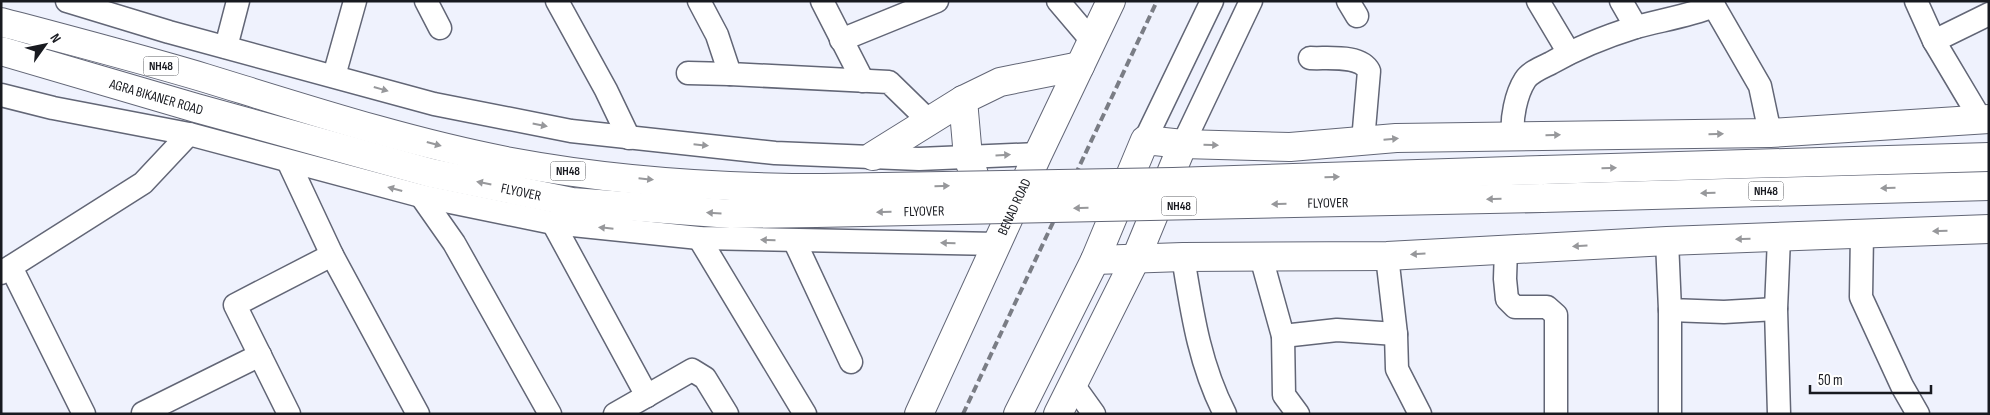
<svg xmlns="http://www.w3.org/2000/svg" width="1990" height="415" font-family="'Sofia Sans Condensed',sans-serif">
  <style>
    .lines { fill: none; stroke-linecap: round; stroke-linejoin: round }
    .minor-casing { stroke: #626676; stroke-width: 25 }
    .major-casing { stroke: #626676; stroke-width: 30 }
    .highway-casing { stroke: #626676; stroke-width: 30 }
    .minor { stroke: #fff; stroke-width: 22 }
    .major { stroke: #fff; stroke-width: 28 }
    .highway { stroke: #fff; stroke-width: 28 }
    .rail { stroke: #7a7d85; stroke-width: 4; stroke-dasharray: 8 4; stroke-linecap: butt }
    .highway-bridge-casing { stroke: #626676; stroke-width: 30; stroke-linecap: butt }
    .highway-bridge { stroke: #fff; stroke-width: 28 }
    .oneway { fill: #97989b }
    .labels { text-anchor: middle; stroke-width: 5; stroke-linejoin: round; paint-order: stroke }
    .shield { fill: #fff; stroke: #5d5f63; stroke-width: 1 }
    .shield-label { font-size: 12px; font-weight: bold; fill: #181a20 }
    .street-label { font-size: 14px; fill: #181a20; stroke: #fff }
  </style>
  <rect width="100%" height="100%" fill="#eff2fd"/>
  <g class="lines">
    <defs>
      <g id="minor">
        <path d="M67,1L169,32L434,104L571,131L775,153L919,159L1038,154"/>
        <path d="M426,1L440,28"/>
        <path d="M557,1L606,90L629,138"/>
        <path d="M699,1L717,35L730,74L889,82L930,122"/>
        <path d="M822,1L863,81"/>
        <path d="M1058,1L1092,41"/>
        <path d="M1348,1L1357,16"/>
        <path d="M1538,1L1569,53"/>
        <path d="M1621,1L1636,27"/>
        <path d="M1711,1L1760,86L1770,133"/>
        <path d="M1916,1L1934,41L1981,120"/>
        <path d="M841,40L937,1"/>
        <path d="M1934,41L1989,14"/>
        <path d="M226,47L238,1"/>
        <path d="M1310,58C1327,59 1360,54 1369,71L1363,141"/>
        <path d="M688,73L730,74"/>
        <path d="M334,76L355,1"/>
        <path d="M1,95L53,108L189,134L421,196L553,223L699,238L997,244"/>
        <path d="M1513,135C1511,119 1516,94 1525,80C1530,72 1543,67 1551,63C1577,48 1607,36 1636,27C1662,20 1688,16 1714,6"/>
        <path d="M1145,140L1212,1"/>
        <path d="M1183,144L1251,1"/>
        <path d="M288,161L332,255L418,414"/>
        <path d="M421,196L454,243L550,414"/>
        <path d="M553,223L647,396"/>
        <path d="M1862,234L1861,297L1902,386L1918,414"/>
        <path d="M699,238L805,414"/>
        <path d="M794,240L851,362"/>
        <path d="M1667,241L1670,310L1724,312L1776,309"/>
        <path d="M1506,249L1505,279L1507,299L1515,307H1547L1556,315V414"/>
        <path d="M1387,256L1396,334L1397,369L1420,414"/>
        <path d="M1183,257C1192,312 1199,363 1225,414"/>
        <path d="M1261,257L1283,336L1284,395L1298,414"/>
        <path d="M11,267L84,414"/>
        <path d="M1,273L143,183L189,134"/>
        <path d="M1283,336L1337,330L1396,334"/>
        <path d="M1074,386L1094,414"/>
        <path d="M143,413L260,355"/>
        <path d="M289,414L235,305L332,255"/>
        <path d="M615,414L692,370L705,378L727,414"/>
        <path d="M1670,414V310"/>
        <path d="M1779,414L1776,309L1779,238"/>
      </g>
      <g id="major">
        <path d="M963,100L968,157L985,207"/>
        <path d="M873,156L963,100L1000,82L1080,66"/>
        <path d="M1095,260L1183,257L1387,256L1667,241L1989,229"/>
        <path id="s1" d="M919,414L1038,154L1111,1"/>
        <path d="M1018,414L1095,260L1145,140L1183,144L1290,147L1396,138L1770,133L1989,119"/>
        <path d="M1058,414L1136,258L1183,144"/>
      </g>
      <g id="highway">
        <path d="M1,22C69,40 138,58 205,78C306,109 407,142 511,162C613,181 719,188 823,188"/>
        <path id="s2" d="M1,51L196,108L431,173L572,202L731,214L816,213"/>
        <path d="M1543,170L1989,157"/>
        <path d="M1542,198L1989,186"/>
      </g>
    </defs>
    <use href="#minor" class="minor-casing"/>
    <use href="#major" class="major-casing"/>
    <use href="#highway" class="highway-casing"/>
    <use href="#minor" class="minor"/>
    <use href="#major" class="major"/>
    <use href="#highway" class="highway"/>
    <path class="rail" d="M963,414L1157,1"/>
    <defs>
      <g id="highway-bridge">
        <path d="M823,188L1173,182L1543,170"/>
        <path id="s3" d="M816,213L1542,198"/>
      </g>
    </defs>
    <use href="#highway-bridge" class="highway-bridge-casing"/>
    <use href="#highway-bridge" class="highway-bridge"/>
  </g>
  <defs><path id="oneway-solid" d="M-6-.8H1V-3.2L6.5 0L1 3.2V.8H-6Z" transform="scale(1.25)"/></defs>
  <g class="oneway">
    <use href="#oneway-solid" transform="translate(381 89) rotate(16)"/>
    <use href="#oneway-solid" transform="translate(540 125) rotate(11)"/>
    <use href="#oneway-solid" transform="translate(1716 134) rotate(-1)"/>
    <use href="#oneway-solid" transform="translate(1553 135) rotate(-1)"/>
    <use href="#oneway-solid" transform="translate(1391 139) rotate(-5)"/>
    <use href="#oneway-solid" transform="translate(434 144) rotate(15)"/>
    <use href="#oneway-solid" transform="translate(701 145) rotate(6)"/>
    <use href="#oneway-solid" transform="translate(1211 145) rotate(2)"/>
    <use href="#oneway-solid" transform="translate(1003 155) rotate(-3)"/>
    <use href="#oneway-solid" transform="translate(1609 168) rotate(-2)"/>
    <use href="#oneway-solid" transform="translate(1332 177) rotate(-2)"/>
    <use href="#oneway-solid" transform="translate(646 179) rotate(6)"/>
    <use href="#oneway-solid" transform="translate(484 183) rotate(-169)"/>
    <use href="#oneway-solid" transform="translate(942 186) rotate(-1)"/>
    <use href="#oneway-solid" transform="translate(1888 188) rotate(179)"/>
    <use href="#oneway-solid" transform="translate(395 189) rotate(-165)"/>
    <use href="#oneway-solid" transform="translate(1708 193) rotate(178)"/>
    <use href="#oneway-solid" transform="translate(1494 199) rotate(179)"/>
    <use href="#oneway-solid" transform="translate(1279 204) rotate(179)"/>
    <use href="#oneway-solid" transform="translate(1081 208) rotate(179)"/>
    <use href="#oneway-solid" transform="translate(884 212) rotate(179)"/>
    <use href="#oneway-solid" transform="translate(714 213) rotate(-177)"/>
    <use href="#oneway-solid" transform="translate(606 228) rotate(-174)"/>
    <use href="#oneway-solid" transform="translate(1940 231) rotate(178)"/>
    <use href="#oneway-solid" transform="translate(1743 239) rotate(179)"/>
    <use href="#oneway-solid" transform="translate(768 240) rotate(-179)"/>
    <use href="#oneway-solid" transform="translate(948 243) rotate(-179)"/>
    <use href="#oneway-solid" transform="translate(1580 246) rotate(177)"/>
    <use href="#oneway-solid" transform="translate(1418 254) rotate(177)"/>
  </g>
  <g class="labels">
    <g class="shield">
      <rect x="143.5" y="56.5" width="35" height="19" rx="4"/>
      <rect x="550.5" y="161.5" width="35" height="19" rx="4"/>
      <rect x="1748.5" y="181.5" width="35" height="19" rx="4"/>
      <rect x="1161.5" y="196.5" width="35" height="19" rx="4"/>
    </g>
    <g class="shield-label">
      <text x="161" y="70">NH48</text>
      <text x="568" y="175">NH48</text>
      <text x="1766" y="195">NH48</text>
      <text x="1179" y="210">NH48</text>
    </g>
    <g class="street-label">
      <text dy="5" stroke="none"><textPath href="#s2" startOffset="162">AGRA BIKANER ROAD</textPath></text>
      <text dy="5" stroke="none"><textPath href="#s2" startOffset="539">FLYOVER</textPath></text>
      <text dy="5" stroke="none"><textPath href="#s3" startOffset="512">FLYOVER</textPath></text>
      <text dy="5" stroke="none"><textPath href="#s1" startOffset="228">BENAD ROAD</textPath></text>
      <text dy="5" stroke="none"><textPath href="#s3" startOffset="108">FLYOVER</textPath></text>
    </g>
  </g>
  <rect width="1990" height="415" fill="none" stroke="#181a20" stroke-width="5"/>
  <g transform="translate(45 45) rotate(57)" stroke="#ffffff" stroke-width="4" paint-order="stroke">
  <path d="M0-4L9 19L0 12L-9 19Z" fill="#181a20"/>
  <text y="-8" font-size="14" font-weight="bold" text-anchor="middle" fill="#181a20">N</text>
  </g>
  <path d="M1810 385v8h121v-8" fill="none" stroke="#181a20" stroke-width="2.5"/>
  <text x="1818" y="385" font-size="15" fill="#181a20" stroke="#ffffff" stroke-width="4" paint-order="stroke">50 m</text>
</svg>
